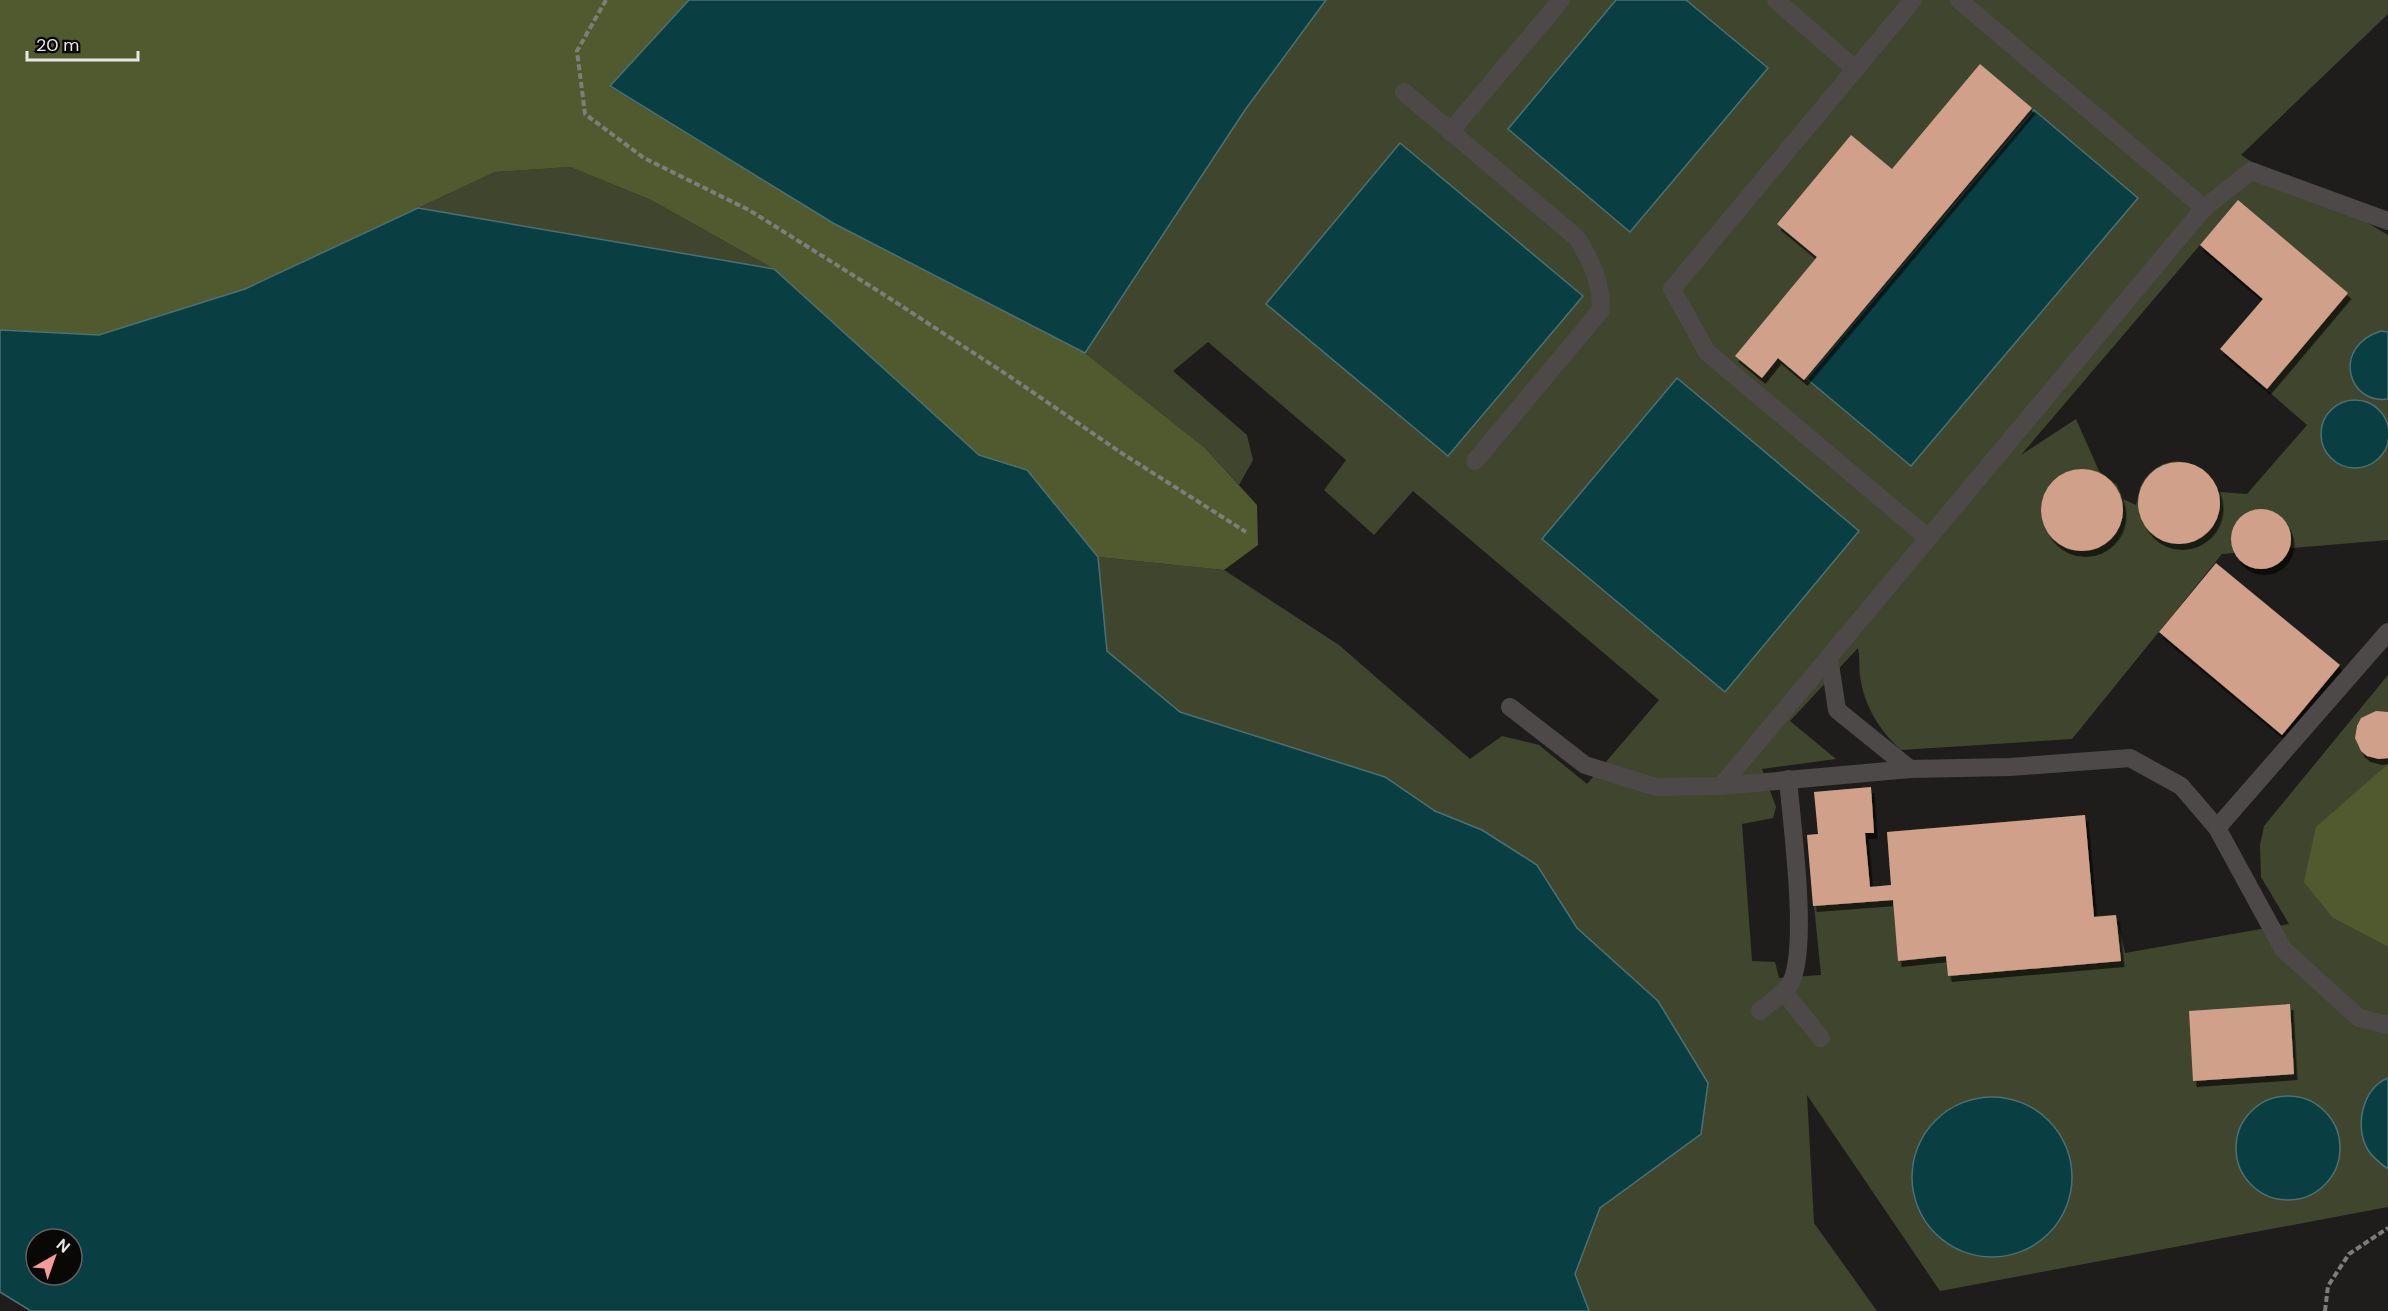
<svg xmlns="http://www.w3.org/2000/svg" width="2388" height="1311" font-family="'DM Sans',sans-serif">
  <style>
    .green { fill: #40462d; fill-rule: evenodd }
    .forest { fill: #515a2f }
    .water { fill: #093e42; stroke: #4c7073; stroke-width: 1.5; fill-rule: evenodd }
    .building { fill: #d1a08b; filter: url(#shadow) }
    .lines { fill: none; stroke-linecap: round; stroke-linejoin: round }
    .path { stroke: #7f7d7c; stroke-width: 4; stroke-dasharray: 6 3; stroke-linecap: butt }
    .minor { stroke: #4c4948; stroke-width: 18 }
  </style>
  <defs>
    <filter id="shadow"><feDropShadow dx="3.5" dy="6" stdDeviation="0" flood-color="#0009"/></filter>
  </defs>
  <rect width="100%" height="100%" fill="#1f1d1c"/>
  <g class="green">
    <path d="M1326,0H2388V14L2241,155L2319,204L2356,216L2388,235V540L2222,554L2072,739L1901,750C1880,731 1864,706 1860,676C1859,667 1860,657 1858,648L1790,721L1836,759L1762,769L1776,807L1773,818L1742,824L1752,961L1775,962L1779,978L1821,975L1807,835L1818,834L1815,792L1871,787L1874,833H1865L1870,887L1891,885L1887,832L2085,815L2094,916L2116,915L2125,953L2289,924L2261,877L2260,845L2264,826L2388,675V764L2376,776L2333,918L2388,947V1207L1940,1291L1807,1095L1814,1223L1877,1311H1589L1575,1274L1600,1208L1701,1134L1658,1001L1577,928L1537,865L1482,830L1435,811L1385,777L1180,712L1107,651L1098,557L1224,570L1339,645L1470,759L1502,736L1539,745L1587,784L1659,700L1413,491L1374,535L1324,490L1346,460L1208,342L1173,371L1247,435L1253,460L1239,485L1205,448L1085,353L1245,110ZM2200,245L2263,299L2220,349L2307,425L2247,494L2219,492C2205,459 2164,448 2142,483C2139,489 2138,498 2136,505L2123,499L2117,485L2099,471L2076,419L2021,455Z"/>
    <path d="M570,167L651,200L774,269L418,208L495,172Z"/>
  </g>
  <g class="forest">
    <path d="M0,0H689L610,87L833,223L1085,353L1205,448L1257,505L1258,545L1224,570L1098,557L1027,470L979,455L774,269L651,200L570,167L495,172L245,289L99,335L0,330Z"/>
    <path d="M2388,764V947L2333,918L2304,882L2316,827Z"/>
  </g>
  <g class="water">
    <path d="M689,0H1326L1245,110L1085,353L833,223L610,86Z"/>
    <path d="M1616,0H1686L1768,68L1630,232L1508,129Z"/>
    <path d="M2034,110L2138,198L1911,466L1807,379Z"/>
    <path d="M1400,143L1583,296L1448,456L1266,304Z"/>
    <path d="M418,208L774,269L979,455L1027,470L1098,557L1107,651L1180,712L1385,777L1435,811L1482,830L1537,865L1577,928L1658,1001L1708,1083L1701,1134L1600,1208L1575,1274L1589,1311H31L0,1292V330L99,335L245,289ZM36,1239H72V1275H36Z"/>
    <path d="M2381,331L2388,332V399C2348,405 2331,347 2381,331Z"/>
    <path d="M1677,378L1859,531L1725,692L1542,539Z"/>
    <circle cx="2355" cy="434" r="34"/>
    <path d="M2388,1078V1169C2381,1164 2373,1158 2368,1150C2354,1127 2362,1089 2388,1078Z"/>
    <circle cx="2288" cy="1148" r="52"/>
    <circle cx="1992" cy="1177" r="80"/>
  </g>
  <g class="building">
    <path d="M1980,64L2032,108L1804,380L1778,358L1762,378L1735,356L1817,257L1777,224L1851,135L1892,169Z"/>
    <path d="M2238,200L2348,293L2267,389L2220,349L2263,299L2200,245Z"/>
    <circle cx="2179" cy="503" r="41"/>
    <circle cx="2082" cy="510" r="41"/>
    <circle cx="2261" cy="539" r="30"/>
    <path d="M2216,563L2340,665L2282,735L2159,632Z"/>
    <path d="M2376,711L2388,712V758L2379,759L2367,756L2361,751L2355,738L2357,726L2361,718Z"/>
    <path d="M1871,787L1874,833H1865L1870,887L1891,885L1887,832L2085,815L2094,917L2116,915L2121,961L1948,976L1946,956L1898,961L1893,900L1813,906L1807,835L1818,834L1814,792Z"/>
    <path d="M2290,1004L2294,1074L2193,1081L2189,1011Z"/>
  </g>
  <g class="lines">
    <g class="path">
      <path d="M606,0L577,51L585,114L644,158L749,210L883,294L1009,376L1123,454L1246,532"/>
      <path d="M2325,1311L2328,1286L2349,1254L2388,1228"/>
    </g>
    <g class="minor">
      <path d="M1776,0L1855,69"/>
      <path d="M1913,0L1672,289L1707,352L1928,538"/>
      <path d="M1959,0L2204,208"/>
      <path d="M1404,92L1577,238C1592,262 1601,282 1601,310L1475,461"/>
      <path d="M1450,132L1561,0"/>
      <path d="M2388,221L2251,171L2204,208L1829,657L1837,710L1910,769L2010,767L2130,758L2181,786L2217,828L2283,949L2359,1018L2388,1025"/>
      <path d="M1510,707L1585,765L1656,787L1721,786L1910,769"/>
      <path d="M1721,786L1829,657"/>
      <path d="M2217,828L2388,632"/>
      <path d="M1783,991L1821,1038"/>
      <path d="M1760,1011C1769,1003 1781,996 1788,987C1811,958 1791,819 1788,779"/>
    </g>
  </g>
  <g transform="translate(54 1257) rotate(40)"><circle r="28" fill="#090807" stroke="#626160" stroke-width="1.5"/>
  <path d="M0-4.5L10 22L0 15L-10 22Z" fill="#f59b9a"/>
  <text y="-9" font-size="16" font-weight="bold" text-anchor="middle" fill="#e8e6e6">N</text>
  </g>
  <path d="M27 51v9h111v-9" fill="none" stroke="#e8e6e6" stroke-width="3"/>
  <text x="36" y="51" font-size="18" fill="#e8e6e6" stroke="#090807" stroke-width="4.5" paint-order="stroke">20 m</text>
</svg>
